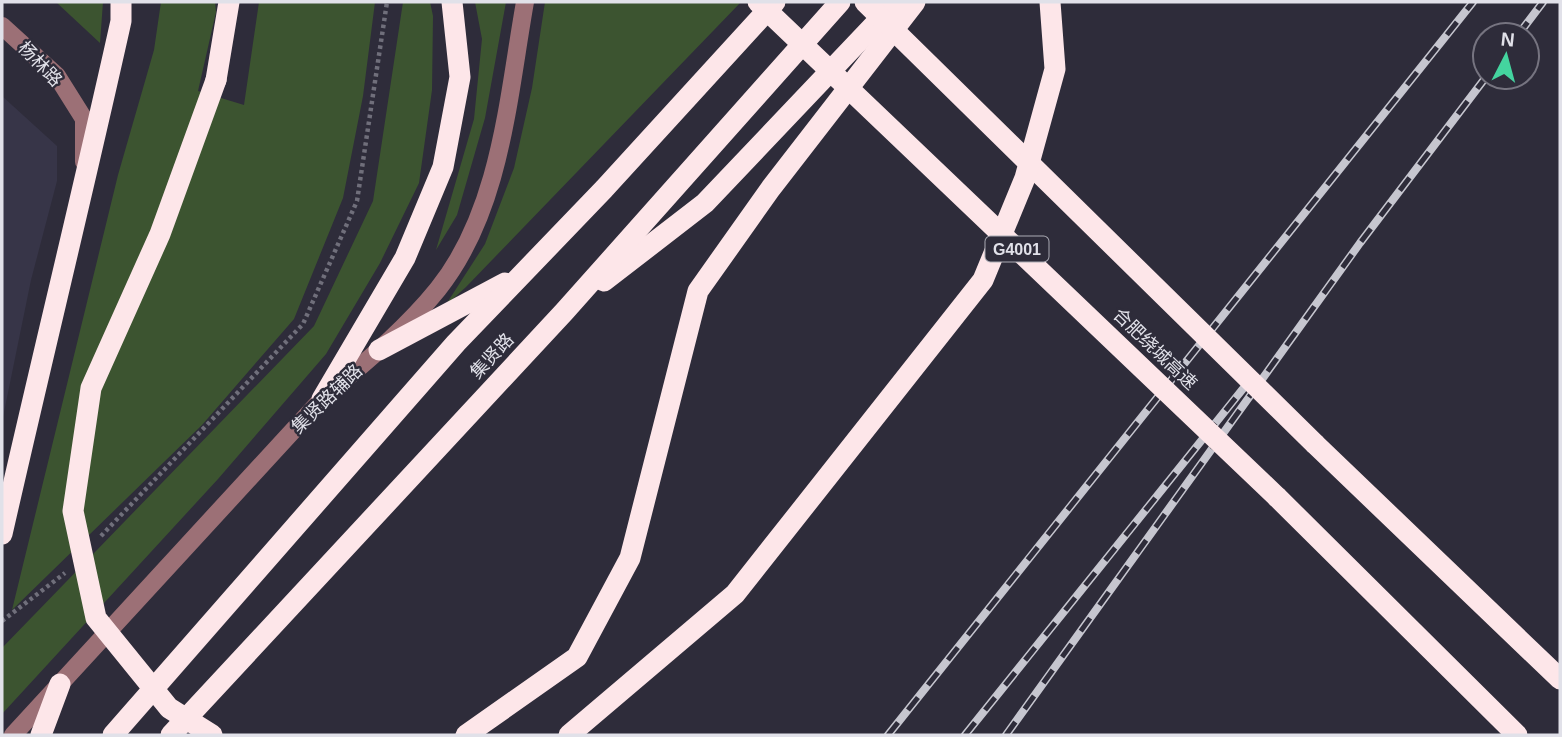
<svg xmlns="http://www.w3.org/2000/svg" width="1562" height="737" font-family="Helvetica,'Noto Sans SC',sans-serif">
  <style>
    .built { fill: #373548 }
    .green { fill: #3c5430 }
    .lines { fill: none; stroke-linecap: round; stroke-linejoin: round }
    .path { stroke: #706f7b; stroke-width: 4.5; stroke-dasharray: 3.5 3.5; stroke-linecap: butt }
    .minor { stroke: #9c7076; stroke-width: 18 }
    .highway { stroke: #fde6e9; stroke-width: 21 }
    .rail-casing { stroke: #c6c6cf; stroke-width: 8 }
    .rail { stroke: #2e2c3a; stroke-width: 5; stroke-dasharray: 16; stroke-linecap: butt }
    .highway-bridge { stroke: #fde6e9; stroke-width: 21 }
    .labels { text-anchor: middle; stroke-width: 5; stroke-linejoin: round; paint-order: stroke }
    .shield { fill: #2e2c3a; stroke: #ababb4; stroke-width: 2 }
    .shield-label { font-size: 16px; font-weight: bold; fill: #e1e1e9 }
    .street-label { font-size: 18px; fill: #e1e1e9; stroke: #2e2c3a }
  </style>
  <rect width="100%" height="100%" fill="#2e2c3a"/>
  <path class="built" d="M2,96L57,146V181L31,280L2,422Z"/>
  <g class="green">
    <path d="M56,2H103L100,43Z"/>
    <path d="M161,2H215L216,12L198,91L244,105L259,2H375L363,96L343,198L294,319L202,425L12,610L118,175L154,50Z"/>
    <path d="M403,2H430L433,16L432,90L419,183L380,263L326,354L218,479L2,714V648L314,326L373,201Z"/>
    <path d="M475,2H506L485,118L457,215L436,250L474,119L482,39Z"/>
    <path d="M545,2H741L466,287L445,306L485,244L514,168L532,88Z"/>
  </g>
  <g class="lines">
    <g class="path">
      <path d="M101,536L303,324L357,201L387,2"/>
      <path d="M2,621L65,573"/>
    </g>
    <g class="minor">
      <path d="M2,26L57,76L84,119V162"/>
      <path d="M13,735L322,399C362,365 405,330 438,289C501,210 508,97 525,2"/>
    </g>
    <g class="highway">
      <path d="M216,80L229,2"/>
      <path d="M604,281L705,203L896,2"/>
      <path d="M379,350L505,283"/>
      <path d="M322,399L405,258L443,167L460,77L452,2"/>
      <path d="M1315,444L1560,679"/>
      <path d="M1277,497L1517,735"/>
      <path d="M2,534C41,362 83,192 121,21V2"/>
      <path d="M41,735L60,684"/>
      <path d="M113,735L456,343L604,189L775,2"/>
      <path d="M171,735L564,312L840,2"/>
      <path d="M466,735L577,657L630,558L698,291L771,188L915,2"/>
    </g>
    <defs>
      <g id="rail">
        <path d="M1518,35L1543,2"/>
        <path d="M888,735L1473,2"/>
        <path d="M965,735L1246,385"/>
        <path d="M1006,735L1360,243L1486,77"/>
      </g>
    </defs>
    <use href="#rail" class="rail-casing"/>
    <use href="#rail" class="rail"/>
    <g class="highway-bridge">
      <path d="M758,2L1277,497"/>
      <path d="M865,2L1315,444"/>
      <path d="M212,735L169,708L96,618L73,511L91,388L160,234L216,80"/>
      <path d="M569,735L735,594L983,280L1025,178L1055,69L1050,2"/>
    </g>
  </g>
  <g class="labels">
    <rect class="shield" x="985.5" y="236.5" width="63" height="25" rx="5"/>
    <g class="shield-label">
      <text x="1017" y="255">G4001</text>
    </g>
    <g class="street-label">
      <text transform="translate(40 64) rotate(46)" y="6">杨林路</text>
      <text transform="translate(1155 349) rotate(44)" y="6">合肥绕城高速</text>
      <text transform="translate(492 356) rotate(-47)" y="6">集贤路</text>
      <text transform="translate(327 399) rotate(-44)" y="6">集贤路辅路</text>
    </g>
  </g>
  <rect width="1562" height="737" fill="none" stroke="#e1e1e9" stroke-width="7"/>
  <g transform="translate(1506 56) rotate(6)"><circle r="33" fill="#2e2c3a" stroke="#767480" stroke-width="2"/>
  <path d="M0-5L12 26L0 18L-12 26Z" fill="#44d49f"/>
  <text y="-10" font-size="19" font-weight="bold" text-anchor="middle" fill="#e1e1e9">N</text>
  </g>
</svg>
